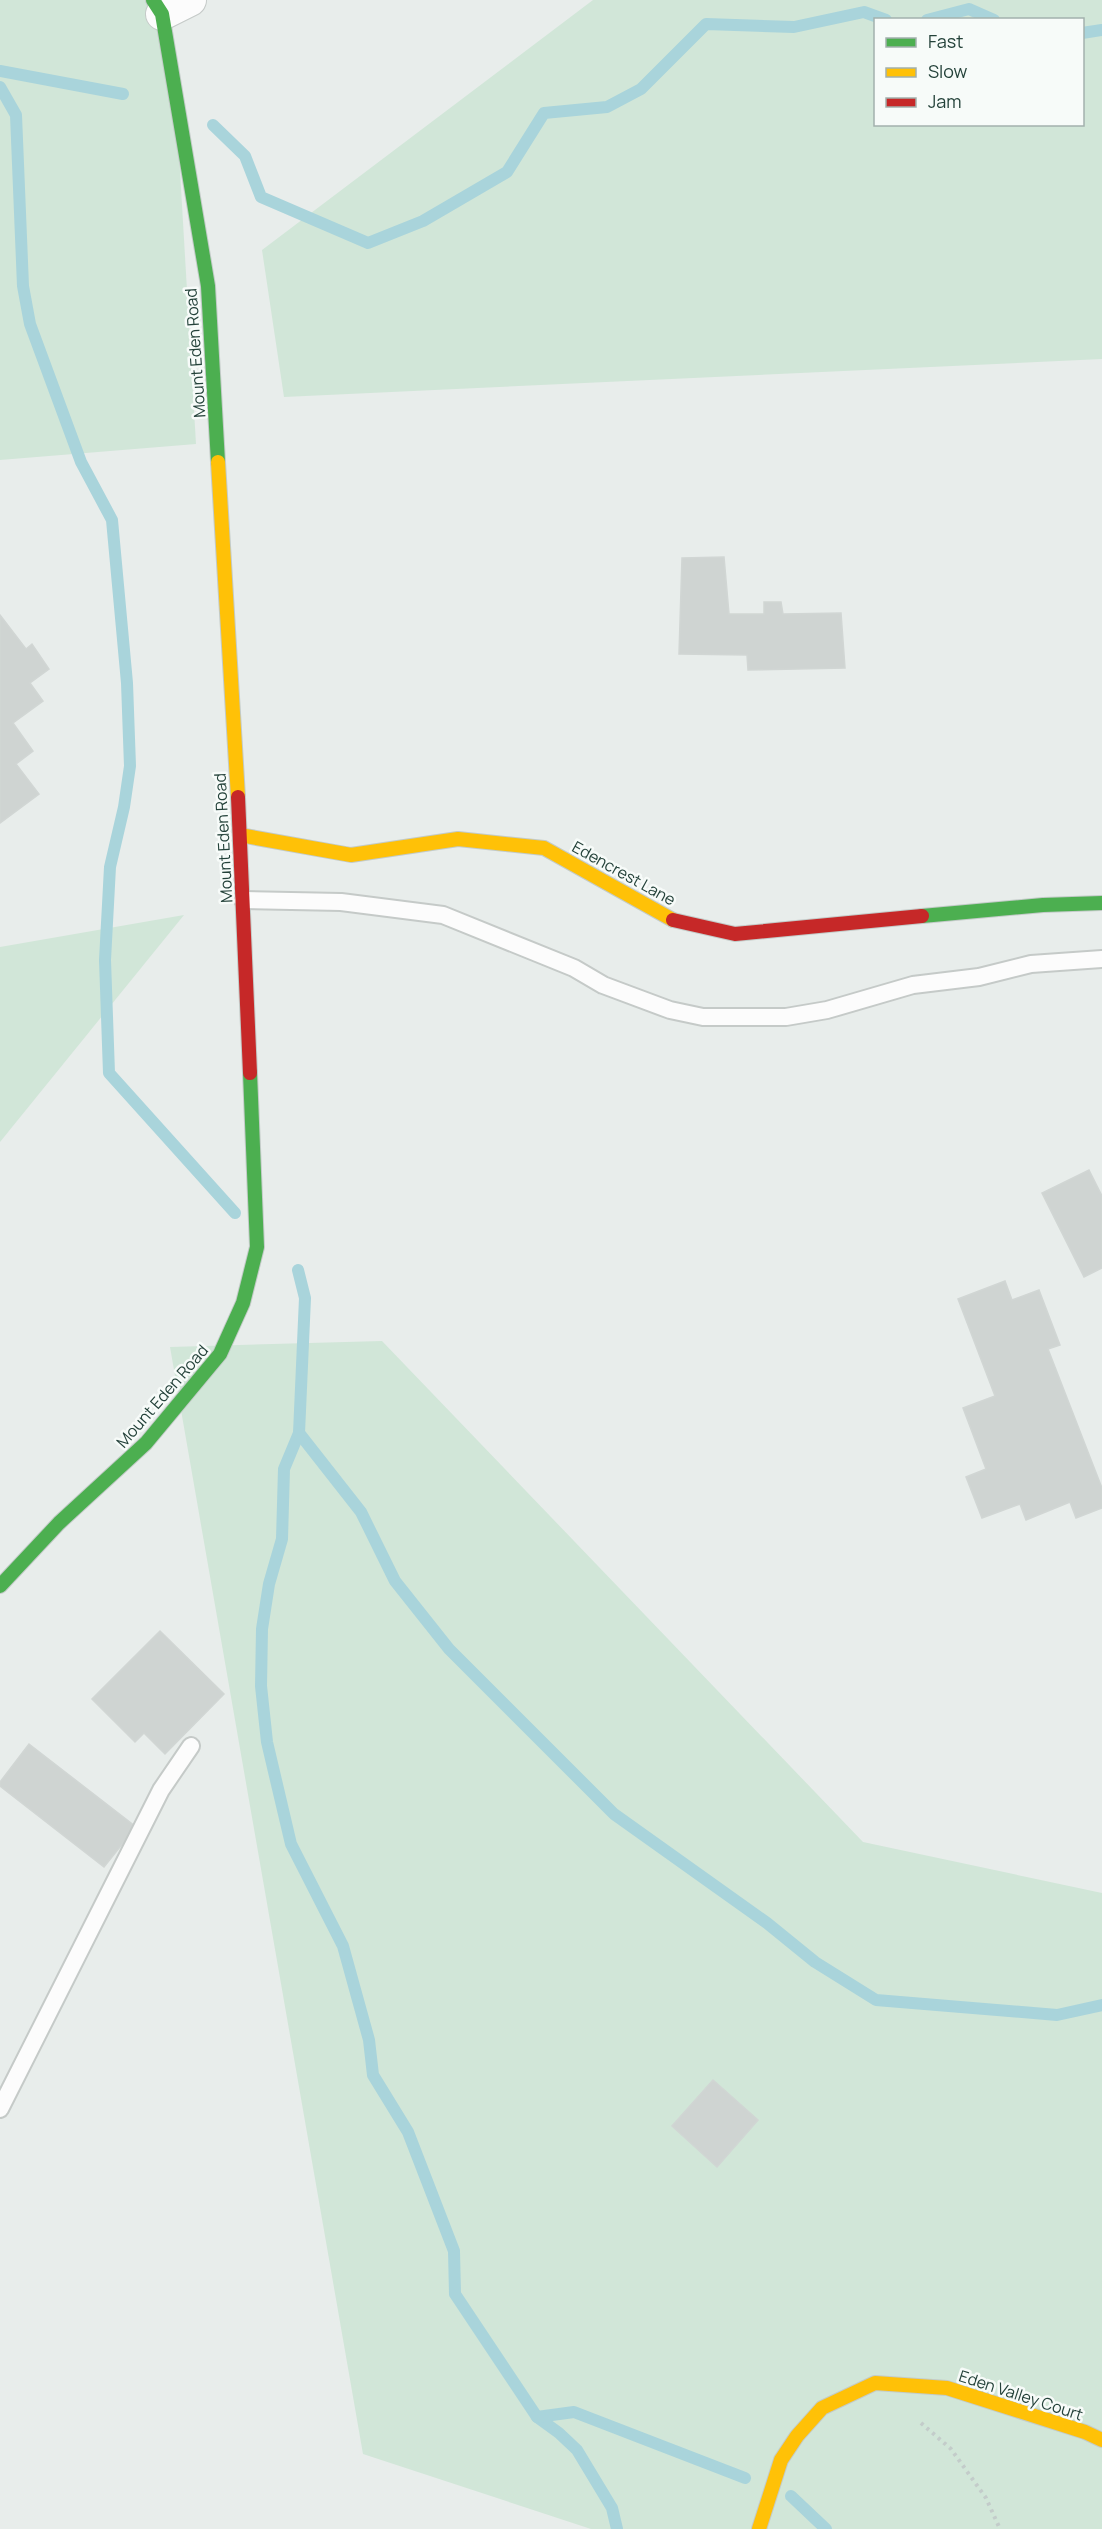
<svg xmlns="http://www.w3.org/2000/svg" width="1102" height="2529" font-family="Manrope,sans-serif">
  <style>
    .green { fill: #d1e6d8; fill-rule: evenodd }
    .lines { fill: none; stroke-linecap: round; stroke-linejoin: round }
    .stream { stroke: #a9d4db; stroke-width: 12 }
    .building { fill: #cfd4d2; stroke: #d1d6d4; stroke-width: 1.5 }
    .lane-casing { stroke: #c5cac8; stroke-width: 20 }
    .street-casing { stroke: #c5cac8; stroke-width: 34 }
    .fast-casing { stroke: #c3cbc8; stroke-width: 16 }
    .slow-casing { stroke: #c3cbc8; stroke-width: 16 }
    .jam-casing { stroke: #c3cbc8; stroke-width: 16 }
    .path { stroke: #c3ccca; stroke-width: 4; stroke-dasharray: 3 4.5; stroke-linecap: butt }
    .lane { stroke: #fcfcfc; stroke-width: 16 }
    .street { stroke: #fcfcfc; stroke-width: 32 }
    .fast { stroke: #4caf50; stroke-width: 14 }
    .slow { stroke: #ffc107; stroke-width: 14 }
    .jam { stroke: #c62828; stroke-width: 14 }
    .labels { text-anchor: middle; stroke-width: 5; stroke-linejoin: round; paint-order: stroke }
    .street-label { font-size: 16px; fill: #24423a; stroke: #f7fbf9 }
  </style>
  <rect width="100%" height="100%" fill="#e8edeb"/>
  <g class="green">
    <path d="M0,0H170L196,444L0,460Z"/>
    <path d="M593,0H1102V359L284,397L262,250ZM876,20H1082V124H876Z"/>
    <path d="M184,915L0,1142V947Z"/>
    <path d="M382,1341L863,1842L1102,1893V2529H591L363,2454L170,1347Z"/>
  </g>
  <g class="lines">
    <g class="stream">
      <path d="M927,20L969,9L994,20"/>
      <path d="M1082,33L1102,30"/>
      <path d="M0,71L123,94"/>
      <path d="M0,87L16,115L23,286L30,324L81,462L112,520L127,683L130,766L124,807L110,867L105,960L109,1073L235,1213"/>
      <path d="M213,125L245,156L261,197L368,243L423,221L507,172L544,113L607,107L641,89L706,24L794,27L864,12L886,20"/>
      <path d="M298,1270L305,1298L299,1433L284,1469L282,1539L269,1584L262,1629L261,1686L267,1742L291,1844L343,1946L369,2040L373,2075L408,2132L454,2251L455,2294L537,2417L559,2433L577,2450L612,2508L617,2529"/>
      <path d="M299,1433L361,1512L395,1581L449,1649L614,1814L767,1923L815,1962L876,2000L1057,2015L1102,2005"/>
      <path d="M537,2417L574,2412L745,2478"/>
      <path d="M791,2496L826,2529"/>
    </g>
  </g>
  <g class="building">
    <path d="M724,557L729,614H764V602H781L783,614L841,613L845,668L748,670L747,655L679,654L682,558Z"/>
    <path d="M0,615L26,649L32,644L49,669L30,683L43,701L13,723L33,751L16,764L39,794L0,823Z"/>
    <path d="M1089,1170L1102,1196V1268L1084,1277L1042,1193Z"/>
    <path d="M1005,1281L1012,1300L1039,1290L1060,1345L1048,1349L1102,1488V1508L1076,1518L1070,1502L1026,1520L1020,1504L982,1518L966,1477L986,1469L963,1408L995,1396L958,1299Z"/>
    <path d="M160,1631L224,1694L165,1754L144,1733L135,1742L92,1699Z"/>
    <path d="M29,1744L136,1827L104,1867L0,1786V1782Z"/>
    <path d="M713,2080L758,2120L717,2167L672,2126Z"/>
  </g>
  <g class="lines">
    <defs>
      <g id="lane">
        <path d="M243,900L341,902L443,915L574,968L603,985L670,1010L703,1017H786L827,1010L913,985L979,977L1031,964L1102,959"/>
        <path d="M0,2109L161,1790L191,1746"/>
      </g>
      <path id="street" d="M162,14L190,0"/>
      <g id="fast">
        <path d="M153,0L162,14L208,286L218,462"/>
        <path d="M922,916L1043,905L1102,903"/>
        <path d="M0,1586L59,1523L146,1443L220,1354L243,1303L257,1247L250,1073"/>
      </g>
      <g id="slow">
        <path d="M218,462L238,797"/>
        <path d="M240,835L351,855L458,839L544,848L673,920"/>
        <path d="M759,2529L781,2460L797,2436L822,2408L875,2383L947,2388L1085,2432L1102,2440"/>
      </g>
      <g id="jam">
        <path d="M238,797L250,1073"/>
        <path d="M673,920L735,934L922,916"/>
      </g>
    </defs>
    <use href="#lane" class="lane-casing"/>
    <use href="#street" class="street-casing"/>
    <use href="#fast" class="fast-casing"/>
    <use href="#slow" class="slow-casing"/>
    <use href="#jam" class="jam-casing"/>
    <path class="path" d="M921,2423L951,2449L986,2498L1000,2529"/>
    <use href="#lane" class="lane"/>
    <use href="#street" class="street"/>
    <use href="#fast" class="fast"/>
    <use href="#slow" class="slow"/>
    <use href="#jam" class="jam"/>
  </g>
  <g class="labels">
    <g class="street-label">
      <text transform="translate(195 353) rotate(-94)" y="6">Mount Eden Road</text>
      <text transform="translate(223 838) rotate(-93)" y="6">Mount Eden Road</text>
      <text transform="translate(624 873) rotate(29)" y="6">Edencrest Lane</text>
      <text transform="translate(162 1396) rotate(-49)" y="6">Mount Eden Road</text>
      <text transform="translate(1021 2395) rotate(18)" y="6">Eden Valley Court</text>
    </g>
  </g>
  <rect x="874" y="18" width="210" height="108" fill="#f7fbf9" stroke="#a3b1ad" stroke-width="1.5"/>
  <rect x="886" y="38" width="30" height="9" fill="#4caf50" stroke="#a3b1ad" stroke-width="1.5"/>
  <text x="928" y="48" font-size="18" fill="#24423a">Fast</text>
  <rect x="886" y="68" width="30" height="9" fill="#ffc107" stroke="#a3b1ad" stroke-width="1.5"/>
  <text x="928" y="78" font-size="18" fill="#24423a">Slow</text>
  <rect x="886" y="98" width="30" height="9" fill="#c62828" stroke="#a3b1ad" stroke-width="1.5"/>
  <text x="928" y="108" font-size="18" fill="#24423a">Jam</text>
</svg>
